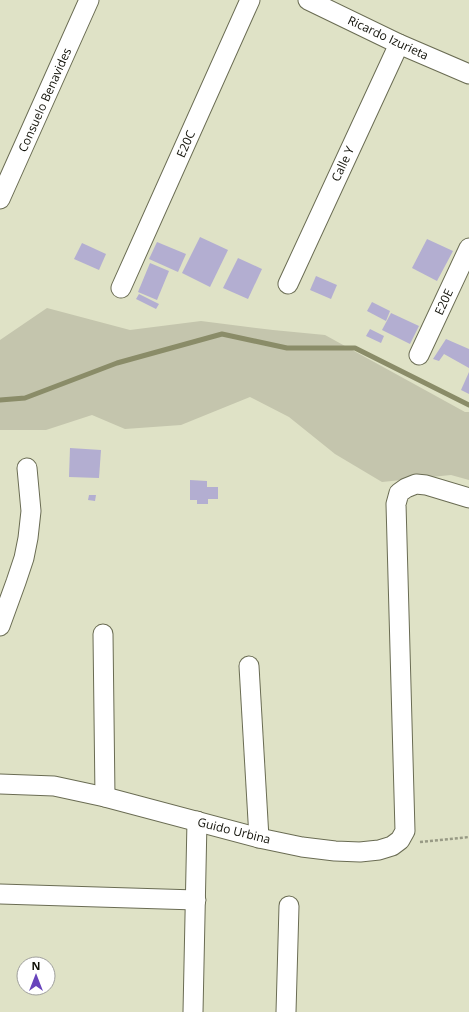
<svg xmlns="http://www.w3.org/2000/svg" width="469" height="1012" font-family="'Open Sans',sans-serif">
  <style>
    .green { fill: #c4c5ad }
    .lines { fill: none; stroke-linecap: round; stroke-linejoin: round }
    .stream { stroke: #8a8c68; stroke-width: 5 }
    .building { fill: #b3aed1 }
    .minor-casing { stroke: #6a6c53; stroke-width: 21 }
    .path { stroke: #989a85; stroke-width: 2.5; stroke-dasharray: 3 2; stroke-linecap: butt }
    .minor { stroke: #fff; stroke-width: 19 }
    .labels { text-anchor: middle; stroke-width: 4; stroke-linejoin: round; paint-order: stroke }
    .street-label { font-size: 12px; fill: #121209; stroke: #fff }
  </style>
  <rect width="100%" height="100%" fill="#dfe2c6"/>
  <path class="green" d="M47,308L130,330L201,321L273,330L325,335L465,412H469V480L451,475L382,482L335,454L289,417L250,397L181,425L125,429L92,415L46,430H0V340Z"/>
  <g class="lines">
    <path class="stream" d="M0,400L25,398L117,363L222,334L287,348H355L469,405"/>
  </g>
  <g class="building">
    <path d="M200,237L228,250L210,287L182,273Z"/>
    <path d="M427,239L453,251L437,281L412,268Z"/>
    <path d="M157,242L186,254L178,272L149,259Z"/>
    <path d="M82,243L106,254L99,270L74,259Z"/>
    <path d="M238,258L262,269L248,299L223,288Z"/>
    <path d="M150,263L169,271L157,300L138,292Z"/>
    <path d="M316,276L337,285L331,299L310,290Z"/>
    <path d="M139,294L159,304L156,309L136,299Z"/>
    <path d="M372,302L390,311L386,321L367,311Z"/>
    <path d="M391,313L419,326L410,344L382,330Z"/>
    <path d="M370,329L384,336L381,343L366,336Z"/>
    <path d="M446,339L469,349V368L444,354L439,361L433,359Z"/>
    <path d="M469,372V394L461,390Z"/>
    <path d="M70,448L101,450L99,478L69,477Z"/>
    <path d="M190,480L207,481V487H218V499H208V504H197V500H190Z"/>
    <path d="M89,495H96L95,501L88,500Z"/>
  </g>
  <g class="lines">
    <defs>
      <g id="minor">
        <path d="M308,0L399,44L469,74"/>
        <path d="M0,199L89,0"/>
        <path d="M288,284L399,44"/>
        <path d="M121,288L250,0"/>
        <path d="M419,355L469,248"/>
        <path d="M0,626L16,582L24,558L28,538L31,511L27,468"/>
        <path d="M103,634L105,797"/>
        <path d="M249,666L259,838"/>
        <path d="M0,784L54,786L105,797L259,838L302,847L335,851L360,852L379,850L392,846L400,840L405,831L396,504L399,493L406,488L416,484L426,485L469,498"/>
        <path d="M0,894L196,900"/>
        <path d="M193,1012L197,821"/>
        <path d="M286,1012L289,906"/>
      </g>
    </defs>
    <use href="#minor" class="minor-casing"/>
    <path class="path" d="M420,842L469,837"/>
    <use href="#minor" class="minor"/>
  </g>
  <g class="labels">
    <g class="street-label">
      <text transform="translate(388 38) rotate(25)" y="4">Ricardo Izurieta</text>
      <text transform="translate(45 100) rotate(-66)" y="4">Consuelo Benavides</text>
      <text transform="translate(186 144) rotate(-66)" y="4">E20C</text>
      <text transform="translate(343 164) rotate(-65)" y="4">Calle Y</text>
      <text transform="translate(444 302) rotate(-65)" y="4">E20E</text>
      <text transform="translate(234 831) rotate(14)" y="4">Guido Urbina</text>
    </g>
  </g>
  <g transform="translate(36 976)"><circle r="19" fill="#ffffff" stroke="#a0a09d"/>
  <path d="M0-3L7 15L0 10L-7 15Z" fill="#6844bc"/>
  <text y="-6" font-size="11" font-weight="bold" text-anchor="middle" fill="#121209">N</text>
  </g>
</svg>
